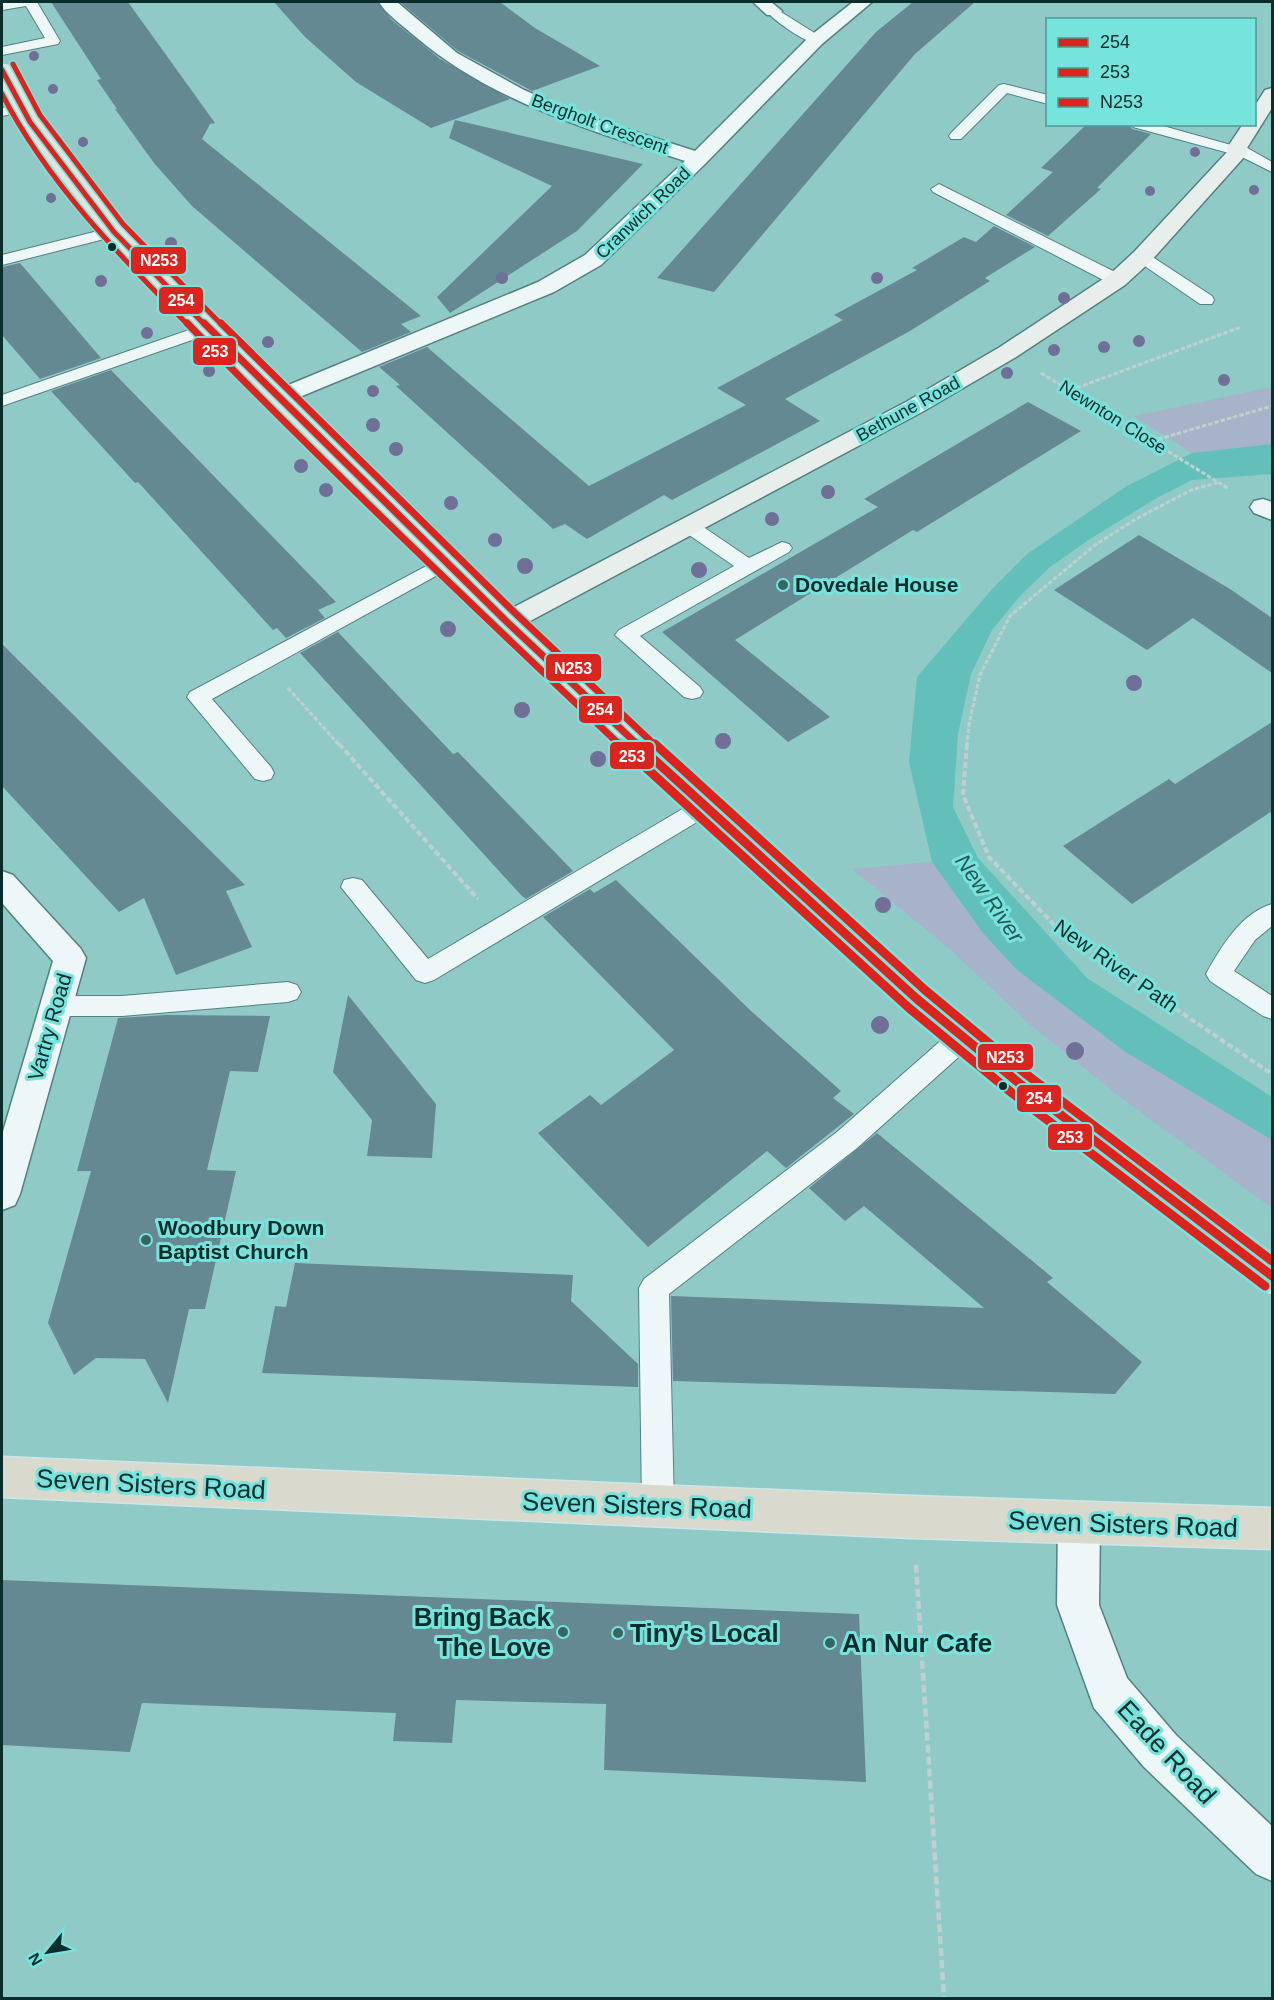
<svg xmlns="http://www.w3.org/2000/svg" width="1274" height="2000" font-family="Arial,sans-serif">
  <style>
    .green { fill: #a6b3c9 }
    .water { fill: #63bfba }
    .building { fill: #658992 }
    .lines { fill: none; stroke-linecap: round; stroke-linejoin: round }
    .lane-casing { stroke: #548180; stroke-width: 2 }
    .street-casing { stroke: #548180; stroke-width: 3 }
    .secondary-casing { stroke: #548180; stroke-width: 3 }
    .primary-casing { stroke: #cde7e6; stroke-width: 3 }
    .highway-casing { stroke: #cde7e6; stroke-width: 3 }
    .path-far2 { stroke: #bed1d0; stroke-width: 3; stroke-dasharray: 4.5 2; stroke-linecap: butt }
    .path-far1 { stroke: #bed1d0; stroke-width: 4; stroke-dasharray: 6 3; stroke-linecap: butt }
    .path { stroke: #bed1d0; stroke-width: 4.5; stroke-dasharray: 8 4; stroke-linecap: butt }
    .lane { fill: #eef7f7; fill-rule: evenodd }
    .street { fill: #eef7f7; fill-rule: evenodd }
    .secondary { fill: #e8eeeb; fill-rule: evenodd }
    .primary { fill: #e2e5de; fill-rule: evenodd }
    .highway { fill: #d9d9ce; fill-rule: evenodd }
    .bus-1-far2-casing { stroke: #77e3dd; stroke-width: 8 }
    .bus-1-far1-casing { stroke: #77e3dd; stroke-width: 10 }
    .bus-1-casing { stroke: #77e3dd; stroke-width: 14 }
    .bus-2-far2-casing { stroke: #77e3dd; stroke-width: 8 }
    .bus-2-far1-casing { stroke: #77e3dd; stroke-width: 10 }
    .bus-2-casing { stroke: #77e3dd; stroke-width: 14 }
    .bus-3-far2-casing { stroke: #77e3dd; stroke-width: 8 }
    .bus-3-far1-casing { stroke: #77e3dd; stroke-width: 10 }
    .bus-3-casing { stroke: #77e3dd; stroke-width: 14 }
    .bus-1-far2 { stroke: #dc241f; stroke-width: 5 }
    .bus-1-far1 { stroke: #dc241f; stroke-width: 7 }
    .bus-1 { stroke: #dc241f; stroke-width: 9 }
    .bus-2-far2 { stroke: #dc241f; stroke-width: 5 }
    .bus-2-far1 { stroke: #dc241f; stroke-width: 7 }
    .bus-2 { stroke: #dc241f; stroke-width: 9 }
    .bus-3-far2 { stroke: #dc241f; stroke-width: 5 }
    .bus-3-far1 { stroke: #dc241f; stroke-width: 7 }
    .bus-3 { stroke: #dc241f; stroke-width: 9 }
    .tree { fill: #6f6f97 }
    .bus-dot { fill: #092d2b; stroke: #77e3dd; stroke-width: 2 }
    .poi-dot { fill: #386462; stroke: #77e3dd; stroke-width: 2 }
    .labels { text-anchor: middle; stroke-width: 6; stroke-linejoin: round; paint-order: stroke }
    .far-street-label { font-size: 18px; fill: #092d2b; stroke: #77e3dd }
    .poi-label { font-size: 21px; font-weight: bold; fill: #092d2b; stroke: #77e3dd; text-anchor: start }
    .street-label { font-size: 21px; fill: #092d2b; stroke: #77e3dd }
    .water-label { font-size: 22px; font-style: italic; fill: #2a5855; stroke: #77e3dd }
    .near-street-label { font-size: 26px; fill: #092d2b; stroke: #77e3dd }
    .near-poi-label { font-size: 26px; font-weight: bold; fill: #092d2b; stroke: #77e3dd; text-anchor: start }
    .line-badge { stroke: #77e3dd; stroke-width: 2 }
    .badge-label { font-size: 16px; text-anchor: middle; font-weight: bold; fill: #fff }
  </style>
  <rect width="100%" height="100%" fill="#90cac7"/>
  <g class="green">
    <path d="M1272,387V444L1192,453L1134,416Z"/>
    <path d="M932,862L983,933L1016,969L1124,1051L1272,1140V1208L1124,1100L1028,1023L952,951L852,869Z"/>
  </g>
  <path class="water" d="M1272,444V474L1192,480L1155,499L1090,539L1050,567L1021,595L992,630L971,674L958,734L953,807L978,858L1087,978L1272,1097V1140L1124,1051L1016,969L983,933L932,862L909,762L917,677L993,588L1027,554L1127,486L1192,453Z"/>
  <g class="building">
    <path d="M51,2H128L215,123L210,124L202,139L421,316L401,324L411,332L362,352L192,206L154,163L115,109H117L97,80L101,79Z"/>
    <path d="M274,2H377L392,20L440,59L510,99L431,128L356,82L305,37Z"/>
    <path d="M400,2H500L535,28L600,66L532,91L458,51Z"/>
    <path d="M913,2H975L915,54L714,292L657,278L876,32Z"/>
    <path d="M455,120L643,164L577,231L450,313L437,297L552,186L449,138Z"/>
    <path d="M1087,124H1129L1132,129L1151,134L1097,188L1101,189L1048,236L1006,215L1053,172L1041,168Z"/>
    <path d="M994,226L1035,247L985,278L990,281L910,331L785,399L820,421L672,500L664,495L587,539L565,524L553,529L396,386L400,385L379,367L427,347L589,486L746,405L717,388L843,320L834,315L917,270L912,268L964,237L976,242Z"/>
    <path d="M20,263L101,358L40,379L2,335V267Z"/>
    <path d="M111,370L336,602L318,610L325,618L286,638L277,628L273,630L138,482L135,483L51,391Z"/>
    <path d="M1028,402L1081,431L917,532L913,530L735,640L830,717L788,742L662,632L878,507L864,499Z"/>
    <path d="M1139,535L1230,589L1272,618V673L1193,618L1147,650L1054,590Z"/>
    <path d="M338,632L453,754L458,752L573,871L526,899L521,895L300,653Z"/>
    <path d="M2,644L245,885L226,891L252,947L176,975L144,898L119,912L2,786Z"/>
    <path d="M1272,722V811L1132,904L1063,846L1169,779L1175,784Z"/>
    <path d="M616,880L750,1010L841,1091L833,1098L854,1114L786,1168L767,1151L648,1247L538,1133L590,1095L601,1105L674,1050L543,917L590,889L594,893Z"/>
    <path d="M348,995L436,1104L432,1158L367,1156L372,1120L333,1072Z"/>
    <path d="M166,1015L270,1016L258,1072L230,1071L207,1170L236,1171L205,1309H189L168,1403L145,1359L96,1358L74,1375L48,1323L91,1171H77L118,1018Z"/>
    <path d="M877,1133L1053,1278L1047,1282L1142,1362L1115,1394L673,1381L671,1296L984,1308L864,1206L845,1221L809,1188Z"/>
    <path d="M295,1263L573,1275L571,1301L638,1364V1387L262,1373L275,1306L286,1307Z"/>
    <path d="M2,1580L859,1614L866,1782L604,1770L606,1704L456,1700L452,1743L393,1741L396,1713L142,1703L130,1752L2,1745Z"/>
  </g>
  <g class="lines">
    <defs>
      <g id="lane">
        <path d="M2,2H37L60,41L58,44L2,55V47L45,38L26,6L2,10Z"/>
        <path d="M773,7L821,37L823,40L821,43C808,46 775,21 766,11Z"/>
        <path d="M1004,84L1048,95V104L1007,93L961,139H951L949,136L951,133L999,85Z"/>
        <path d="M21,104L28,108L26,111L2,116V108Z"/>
        <path d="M1131,124H1156L1231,145H1242L1272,162V172L1240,156L1133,127Z"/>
        <path d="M939,184L1123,276L1125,280L1117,285L1111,284L933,192L931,189Z"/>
        <path d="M114,227L122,232L120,235L2,265V255Z"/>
        <path d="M1142,252L1148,254L1212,296L1214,300L1212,304H1200L1136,260L1134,257L1136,254Z"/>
        <path d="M209,323L215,324L218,328L215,332L2,406V395Z"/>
        <path d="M689,520L696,522L749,558L782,542L789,544L792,548L789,552L640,636L700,687L703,692L700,697L692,699L684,697L615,635L619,630L734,566L682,530L679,526L682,522Z"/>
        <path d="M447,555L454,556L457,561L454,566L212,699L271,767L274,773L271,779L263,781L255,779L187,697L190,692Z"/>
        <path d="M704,799L712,801L716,807L712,813L434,980L425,983L416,980L341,887L344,880L353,878L362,880L428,959L696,801Z"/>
        <path d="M1272,904V926L1255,940L1234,971L1272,996V1019L1263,1016L1210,981L1206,974C1221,947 1241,913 1272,904Z"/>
        <path d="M288,982L297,985L301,992L297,999L288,1002L122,1016H56L47,1013L43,1006L47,999L56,996H122Z"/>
        <path d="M963,1026L972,1029L976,1037L972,1045L857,1148L669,1294L674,1506L669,1517L658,1522L647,1517L642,1506L639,1288L644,1279L837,1132L954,1029Z"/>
      </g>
      <g id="street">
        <path d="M379,2H397L457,53L524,90L583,115L695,151L810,36L853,2H872L822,44L706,163L601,265L554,292L285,403L277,405L269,403L265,398L269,393L538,282L585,255L685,161C589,130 489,101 411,33C401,24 385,13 379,2Z"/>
        <path d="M753,2H771L782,11L779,15H767Z"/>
        <path d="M1263,499L1272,502V520L1254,513L1250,507L1254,501Z"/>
        <path d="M2,871L13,875L81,949L86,958L20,1194L15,1205L2,1210V1135L53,961L2,903Z"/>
        <path d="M1079,1502L1094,1508L1100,1523L1099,1605L1127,1678L1176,1735L1272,1826V1881L1256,1874L1144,1767L1094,1708L1057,1605L1058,1523L1064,1508Z"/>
      </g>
      <path id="secondary" d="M1272,88V108L1247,148L1248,152L1245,156L1150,262L1125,285L1016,357L922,412L517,628L507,631L497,628L493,622L497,616L906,402L1000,347L1109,275L1134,252L1228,151L1227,148L1243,124H1254V107L1265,90Z"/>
      <path id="primary" d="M2,65L8,66L39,121L121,228L285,393L517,616L715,799L929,990L1031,1073L1272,1254V1293L1259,1288L1007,1093L905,1008L693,815L497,628L269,403L107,236L20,122L2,86Z"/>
      <path id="highway" d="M2,1457L912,1496L1272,1508V1549L912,1538L2,1497Z"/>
    </defs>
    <use href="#lane" class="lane-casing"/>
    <use href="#street" class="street-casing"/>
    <use href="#secondary" class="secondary-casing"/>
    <use href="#primary" class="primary-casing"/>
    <use href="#highway" class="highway-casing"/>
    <g class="path-far2">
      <path d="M1041,373L1229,489"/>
      <path d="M1071,390L1241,327"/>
      <path d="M1152,441L1272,406"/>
      <path d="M288,688L340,746"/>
      <path d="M967,746L969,724L980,675L1010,616L1095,545L1136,519L1191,490L1217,483"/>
    </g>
    <g class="path-far1">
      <path d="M339,744L478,899"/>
      <path d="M967,744L963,795L989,857L1059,930L1272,1074"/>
    </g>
    <path class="path" d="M916,1565L944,1998"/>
    <use href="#lane" class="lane"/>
    <use href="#street" class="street"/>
    <use href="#secondary" class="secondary"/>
    <use href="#primary" class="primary"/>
    <use href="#highway" class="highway"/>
    <defs>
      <path id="bus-1-far2" d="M2,70L30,122L114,232L205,325"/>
      <path id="bus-1-far1" d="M204,323L507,622L639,746"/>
      <path id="bus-1" d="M637,744L917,999L1019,1083L1272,1276"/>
      <path id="bus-2-far2" d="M2,94C47,182 119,255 188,325"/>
      <path id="bus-2-far1" d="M187,323C328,468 474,607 621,746"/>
      <path id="bus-2" d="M620,744L909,1008L1012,1093L1265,1286"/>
      <path id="bus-3-far2" d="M13,64L40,115L123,224L222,325"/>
      <path id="bus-3-far1" d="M221,323L515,613L656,746"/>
      <path id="bus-3" d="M655,744L925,990L1026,1074L1272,1261"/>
    </defs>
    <use href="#bus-1-far2" class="bus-1-far2-casing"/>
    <use href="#bus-1-far1" class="bus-1-far1-casing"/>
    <use href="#bus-1" class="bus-1-casing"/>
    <use href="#bus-2-far2" class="bus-2-far2-casing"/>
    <use href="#bus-2-far1" class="bus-2-far1-casing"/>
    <use href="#bus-2" class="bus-2-casing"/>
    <use href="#bus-3-far2" class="bus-3-far2-casing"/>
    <use href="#bus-3-far1" class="bus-3-far1-casing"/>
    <use href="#bus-3" class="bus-3-casing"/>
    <use href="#bus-1-far2" class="bus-1-far2"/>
    <use href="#bus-1-far1" class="bus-1-far1"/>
    <use href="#bus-1" class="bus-1"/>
    <use href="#bus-2-far2" class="bus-2-far2"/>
    <use href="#bus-2-far1" class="bus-2-far1"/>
    <use href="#bus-2" class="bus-2"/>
    <use href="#bus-3-far2" class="bus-3-far2"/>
    <use href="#bus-3-far1" class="bus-3-far1"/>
    <use href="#bus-3" class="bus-3"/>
  </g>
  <g class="tree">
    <circle cx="34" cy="56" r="5"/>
    <circle cx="53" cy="89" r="5"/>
    <circle cx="83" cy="142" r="5"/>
    <circle cx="1195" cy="152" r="5"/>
    <circle cx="1254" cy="190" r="5"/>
    <circle cx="1150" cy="191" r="5"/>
    <circle cx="51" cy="198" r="5"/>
    <circle cx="171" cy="243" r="6"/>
    <circle cx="502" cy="278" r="6"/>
    <circle cx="877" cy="278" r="6"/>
    <circle cx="101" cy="281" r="6"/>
    <circle cx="1064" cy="298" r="6"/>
    <circle cx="147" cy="333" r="6"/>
    <circle cx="1139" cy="341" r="6"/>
    <circle cx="268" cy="342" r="6"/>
    <circle cx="1104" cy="347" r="6"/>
    <circle cx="1054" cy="350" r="6"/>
    <circle cx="209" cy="371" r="6"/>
    <circle cx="1007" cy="373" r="6"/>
    <circle cx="1224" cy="380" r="6"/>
    <circle cx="373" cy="391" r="6"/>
    <circle cx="373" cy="425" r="7"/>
    <circle cx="396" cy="449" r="7"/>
    <circle cx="301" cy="466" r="7"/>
    <circle cx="326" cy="490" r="7"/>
    <circle cx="828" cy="492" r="7"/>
    <circle cx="451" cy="503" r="7"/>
    <circle cx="772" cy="519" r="7"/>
    <circle cx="495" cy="540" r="7"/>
    <circle cx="525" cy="566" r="8"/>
    <circle cx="699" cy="570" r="8"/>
    <circle cx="448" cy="629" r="8"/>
    <circle cx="1134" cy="683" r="8"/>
    <circle cx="522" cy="710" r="8"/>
    <circle cx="723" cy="741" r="8"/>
    <circle cx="598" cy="759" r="8"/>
    <circle cx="883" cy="905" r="8"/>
    <circle cx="880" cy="1025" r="9"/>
    <circle cx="1075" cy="1051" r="9"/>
  </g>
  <g class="bus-dot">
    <circle cx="112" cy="247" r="5"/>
    <circle cx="1003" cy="1086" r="5"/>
  </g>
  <g class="poi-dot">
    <circle cx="783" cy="585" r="6"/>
    <circle cx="146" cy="1240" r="6"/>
    <circle cx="563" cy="1632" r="6"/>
    <circle cx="618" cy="1633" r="6"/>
    <circle cx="830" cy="1643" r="6"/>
  </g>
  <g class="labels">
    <g class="far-street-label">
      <text transform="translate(600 124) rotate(20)" y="6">Bergholt Crescent</text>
      <text transform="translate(643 213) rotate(-44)" y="6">Cranwich Road</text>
      <text transform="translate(908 409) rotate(-29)" y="6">Bethune Road</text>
      <text transform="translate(1113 417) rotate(32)" y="6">Newnton Close</text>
    </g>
    <g class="poi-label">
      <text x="795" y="592">Dovedale House</text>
      <text x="158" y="1235">Woodbury Down<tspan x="158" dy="24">Baptist Church</tspan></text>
    </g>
    <g class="street-label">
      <text transform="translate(1116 966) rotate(35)" y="7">New River Path</text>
      <text transform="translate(50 1027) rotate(-74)" y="7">Vartry Road</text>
    </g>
    <g class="water-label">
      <text transform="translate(990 898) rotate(55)" y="8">New River</text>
    </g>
    <g class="near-street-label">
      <text transform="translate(151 1484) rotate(3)" y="9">Seven Sisters Road</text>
      <text transform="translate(637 1505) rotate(2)" y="9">Seven Sisters Road</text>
      <text transform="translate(1123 1524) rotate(2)" y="9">Seven Sisters Road</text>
      <text transform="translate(1167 1752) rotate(47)" y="9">Eade Road</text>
    </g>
    <g class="near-poi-label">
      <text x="551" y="1626" text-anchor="end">Bring Back<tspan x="551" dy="30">The Love</tspan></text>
      <text x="630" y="1642">Tiny's Local</text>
      <text x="842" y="1652">An Nur Cafe</text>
    </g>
  </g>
  <g class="line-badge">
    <rect x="130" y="246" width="57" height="29" rx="6" fill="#dc241f"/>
    <rect x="158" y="286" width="46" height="29" rx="6" fill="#dc241f"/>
    <rect x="192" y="337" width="45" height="29" rx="6" fill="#dc241f"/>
    <rect x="545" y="653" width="57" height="29" rx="6" fill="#dc241f"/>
    <rect x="578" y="695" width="45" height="29" rx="6" fill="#dc241f"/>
    <rect x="609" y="741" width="46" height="29" rx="6" fill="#dc241f"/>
    <rect x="977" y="1043" width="57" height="28" rx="6" fill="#dc241f"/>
    <rect x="1016" y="1084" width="46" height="29" rx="6" fill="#dc241f"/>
    <rect x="1047" y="1123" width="46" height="28" rx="6" fill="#dc241f"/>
  </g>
  <g class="badge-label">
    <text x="159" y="266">N253</text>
    <text x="181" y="306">254</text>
    <text x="215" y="357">253</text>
    <text x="573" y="674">N253</text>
    <text x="600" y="715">254</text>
    <text x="632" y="762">253</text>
    <text x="1005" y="1063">N253</text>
    <text x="1039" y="1104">254</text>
    <text x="1070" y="1143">253</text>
  </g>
  <rect width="1274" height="2000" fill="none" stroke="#092d2b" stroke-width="6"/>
  <rect x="1046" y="18" width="210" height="108" fill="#77e3dd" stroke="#4b9a96" stroke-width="1.5"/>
  <rect x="1058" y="38" width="30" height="9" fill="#dc241f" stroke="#4b9a96" stroke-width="1.5"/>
  <text x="1100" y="48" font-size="18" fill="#092d2b">254</text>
  <rect x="1058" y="68" width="30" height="9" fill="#dc241f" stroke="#4b9a96" stroke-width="1.5"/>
  <text x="1100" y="78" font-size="18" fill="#092d2b">253</text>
  <rect x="1058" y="98" width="30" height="9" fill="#dc241f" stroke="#4b9a96" stroke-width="1.5"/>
  <text x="1100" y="108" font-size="18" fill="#092d2b">N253</text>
  <g transform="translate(48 1952) rotate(240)" stroke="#77e3dd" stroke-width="4.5" paint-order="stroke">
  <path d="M0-4.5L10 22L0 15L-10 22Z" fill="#092d2b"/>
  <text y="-9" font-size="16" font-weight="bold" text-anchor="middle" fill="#092d2b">N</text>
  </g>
</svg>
